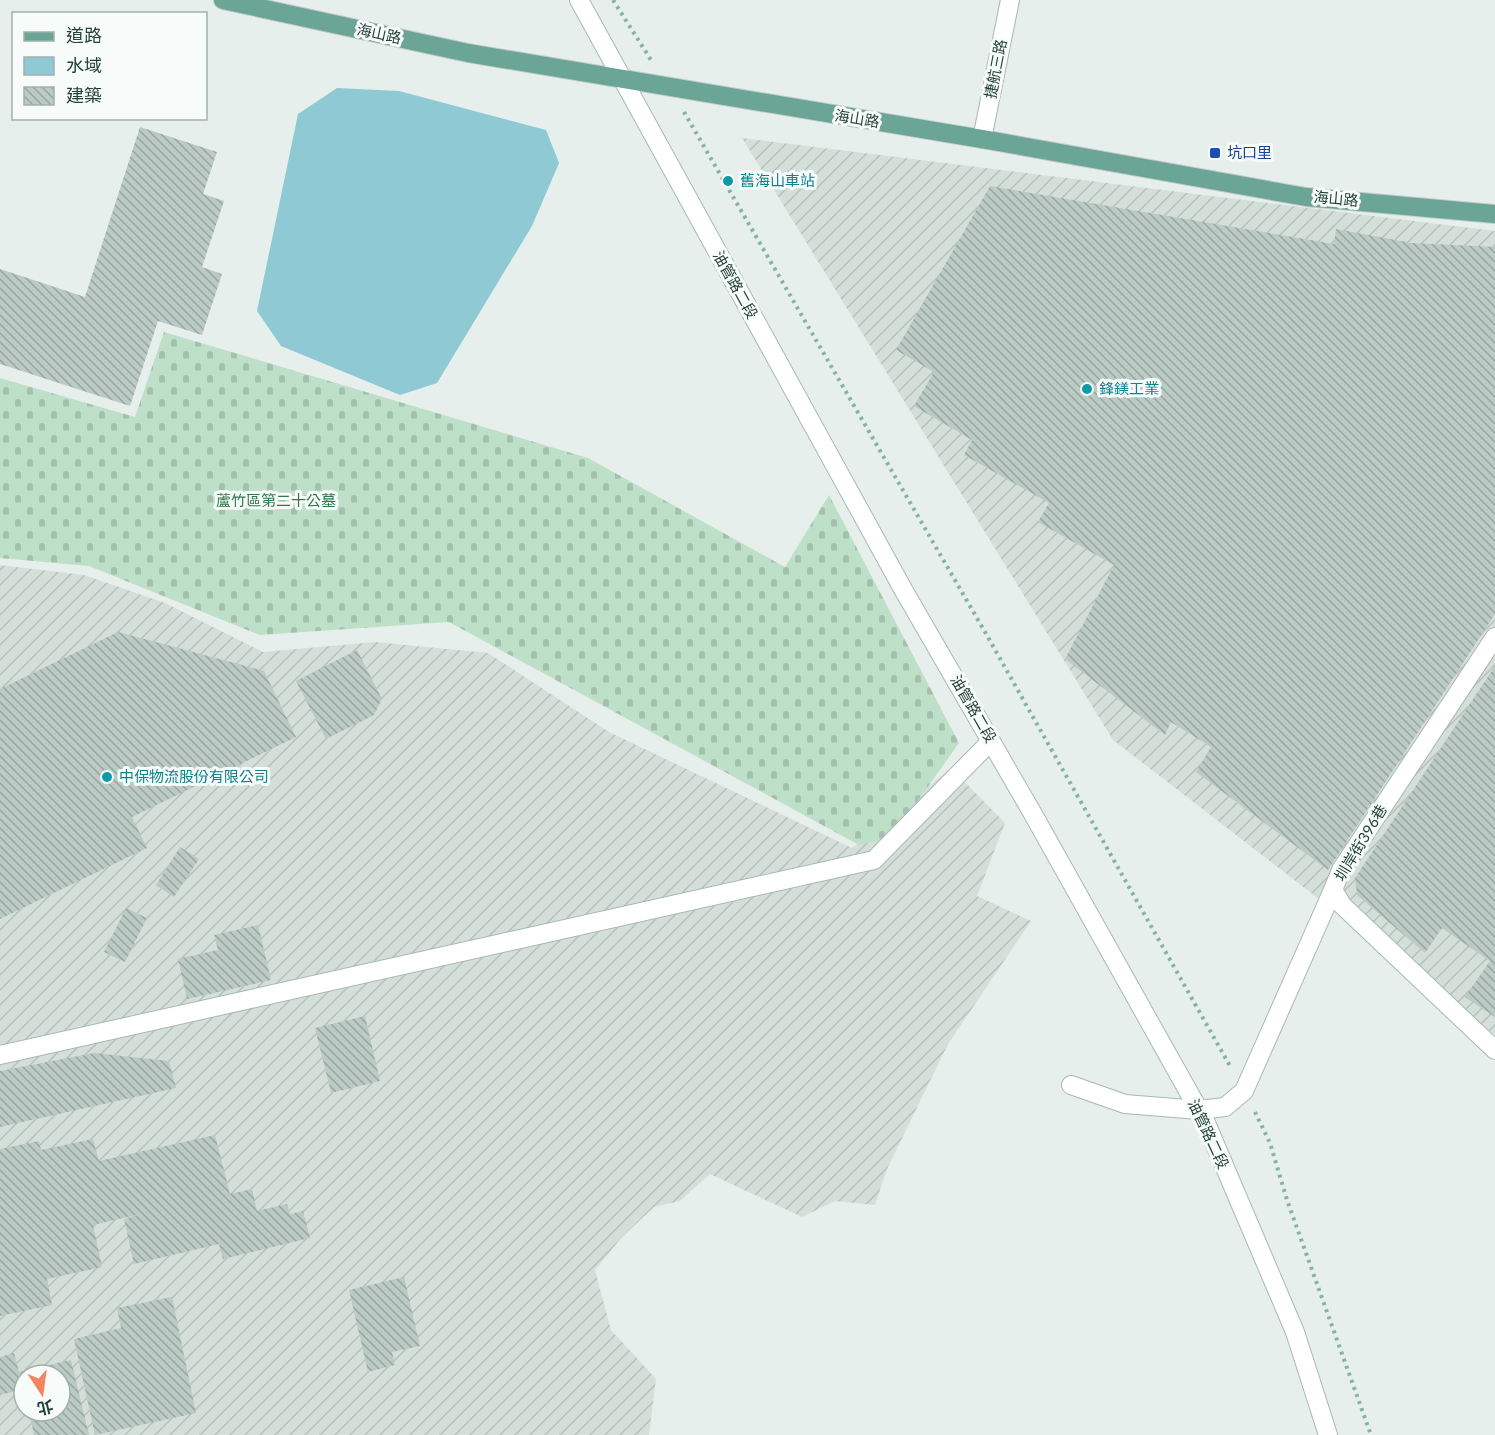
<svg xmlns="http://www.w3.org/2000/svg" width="1495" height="1435" font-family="Lato,'Noto Sans TC',sans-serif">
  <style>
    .industrial { fill: url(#industrial-furrows); fill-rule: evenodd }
    .cemetery { fill: url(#cemetery-stones) }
    .water { fill: #8ec9d4 }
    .building { fill: url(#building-back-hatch) }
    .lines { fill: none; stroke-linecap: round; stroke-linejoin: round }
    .minor-casing { stroke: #a8b8b2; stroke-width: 20 }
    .major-casing { stroke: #c2cac8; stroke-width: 20 }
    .path { stroke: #86b3a5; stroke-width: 4; stroke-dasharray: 3 4.5; stroke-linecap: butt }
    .minor { stroke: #fff; stroke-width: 18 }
    .major { stroke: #6aa596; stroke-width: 18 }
    .transit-dot { fill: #1a4fb4; stroke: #f7fbf9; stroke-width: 2 }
    .culture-dot { fill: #0f9aa8; stroke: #f7fbf9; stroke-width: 2 }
    .labels { text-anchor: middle; stroke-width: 6; stroke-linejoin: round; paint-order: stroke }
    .street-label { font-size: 15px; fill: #24423a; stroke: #f7fbf9 }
    .transit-label { font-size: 15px; fill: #164399; stroke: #f7fbf9; text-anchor: start }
    .culture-label { font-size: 15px; fill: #0d838f; stroke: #f7fbf9; text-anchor: start }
    .park-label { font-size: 15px; fill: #2d7a4b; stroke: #f7fbf9 }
  </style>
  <defs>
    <pattern id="industrial-furrows" width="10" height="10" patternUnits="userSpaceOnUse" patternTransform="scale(1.5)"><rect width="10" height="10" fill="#d4dfda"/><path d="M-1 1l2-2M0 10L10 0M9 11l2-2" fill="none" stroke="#b6c1bc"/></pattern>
    <pattern id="cemetery-stones" width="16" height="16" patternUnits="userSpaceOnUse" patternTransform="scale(1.5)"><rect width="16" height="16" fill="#bfe0c8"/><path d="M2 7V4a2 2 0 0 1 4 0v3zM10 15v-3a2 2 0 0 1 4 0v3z" fill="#a4c1ad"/></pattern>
    <pattern id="building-back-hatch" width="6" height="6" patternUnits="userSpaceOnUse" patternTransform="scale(1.5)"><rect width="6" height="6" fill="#bbcac4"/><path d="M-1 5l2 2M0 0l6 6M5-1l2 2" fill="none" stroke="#98a6a0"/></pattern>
  </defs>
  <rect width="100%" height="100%" fill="#e6efeb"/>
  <g class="industrial">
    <path d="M742,138L1495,231V1035L1113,740Z"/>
    <path d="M0,565L84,575L165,603L263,652L375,642L488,653L609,732L852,848L951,768L1005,823L977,896L1031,921L948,1044L887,1169L875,1205L835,1201L802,1217L710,1174L680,1201L654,1207L621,1238L595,1270L611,1330L656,1379L649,1435H0ZM24,1375H60V1411H24Z"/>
  </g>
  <path class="cemetery" d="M164,332L588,458L785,567L829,495L959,743L892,837L859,845L449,622L260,635L89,566L0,558V378L135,417Z"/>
  <path class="water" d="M337,88L399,91L546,130L559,163L532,226L437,383L400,395L281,346L257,311L298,114Z"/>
  <g class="building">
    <path d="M140,127L217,152L203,194L224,201L202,267L222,274L202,335L158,321L130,406L0,364V269L85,297Z"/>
    <path d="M990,186L1334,244L1336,229L1412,243L1495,247V614L1328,870L1196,772L1211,747L1171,722L1165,735L1065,659L1114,565L1038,522L1049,503L964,455L972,440L914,406L934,372L896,350Z"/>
    <path d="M118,632L264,671L296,737L132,817L147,848L0,919V689Z"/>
    <path d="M357,650L382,699L374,715L326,739L296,681Z"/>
    <path d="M1495,666V1017L1465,997L1490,961L1442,928L1425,953L1357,895L1355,878Z"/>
    <path d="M180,847L199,859L174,897L156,885Z"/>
    <path d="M126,908L147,918L125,962L104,952Z"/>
    <path d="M258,925L271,980L187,999L178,959L218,950L214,935Z"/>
    <path d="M365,1016L380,1081L331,1093L315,1028Z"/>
    <path d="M94,1053L169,1061L176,1088L0,1127V1071Z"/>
    <path d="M215,1135L230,1194L252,1189L257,1211L287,1204L290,1214L303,1211L310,1238L223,1259L219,1244L134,1264L124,1219L145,1213L93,1225L102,1267L47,1279L52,1305L0,1316V1149L39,1141L41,1150L93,1139L99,1161Z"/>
    <path d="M404,1277L420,1346L392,1352L395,1365L368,1372L349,1290Z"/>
    <path d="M172,1297L196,1413L95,1435L74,1339L121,1328L117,1308Z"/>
    <path d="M14,1353L19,1372L71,1360L89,1435H34L29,1411H60V1375H24V1389L0,1395V1357Z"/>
  </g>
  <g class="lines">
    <defs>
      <g id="minor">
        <path d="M579,0L904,591L1033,814L1206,1123L1295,1332L1328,1435"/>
        <path d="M982,139L1010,0"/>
        <path d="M1495,637L1341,870L1333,890L1342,905L1495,1050"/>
        <path d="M0,1055L874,860L991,741"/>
        <path d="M1071,1085L1125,1104L1199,1110L1225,1107L1244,1091L1333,890"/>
      </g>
      <path id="major" d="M223,0L468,53L982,139L1306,197L1495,214"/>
    </defs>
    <use href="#minor" class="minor-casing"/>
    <use href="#major" class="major-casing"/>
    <g class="path">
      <path d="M613,0L651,60"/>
      <path d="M684,112L985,632L1230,1066"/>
      <path d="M1255,1112L1270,1143L1287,1200L1371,1435"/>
    </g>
    <use href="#minor" class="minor"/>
    <use href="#major" class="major"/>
  </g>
  <rect class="transit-dot" x="1209" y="147" width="12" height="12" rx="3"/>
  <g class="culture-dot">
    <circle cx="728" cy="181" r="6"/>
    <circle cx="1087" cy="389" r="6"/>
    <circle cx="107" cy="777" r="6"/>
  </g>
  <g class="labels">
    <g class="street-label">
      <text transform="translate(379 34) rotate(12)" y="5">海山路</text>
      <text transform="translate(996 69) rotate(-79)" y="5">捷航三路</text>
      <text transform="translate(857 119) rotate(9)" y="5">海山路</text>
      <text transform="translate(1336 199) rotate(5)" y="5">海山路</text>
      <text transform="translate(735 285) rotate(61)" y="5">油管路二段</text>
      <text transform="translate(973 709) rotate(60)" y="5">油管路二段</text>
      <text transform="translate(1361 843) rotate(-59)" y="5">圳岸街396巷</text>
      <text transform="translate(1208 1134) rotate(65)" y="5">油管路二段</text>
    </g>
    <g class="transit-label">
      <text x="1227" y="158">坑口里</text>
    </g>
    <g class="culture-label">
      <text x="740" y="186">舊海山車站</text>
      <text x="1099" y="394">鋒鎂工業</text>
      <text x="119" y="782">中保物流股份有限公司</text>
    </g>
    <g class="park-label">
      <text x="276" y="506">蘆竹區第二十公墓</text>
    </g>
  </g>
  <rect x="12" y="12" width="195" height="108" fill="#f7fbf9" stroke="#a3b1ad" stroke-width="1.5"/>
  <rect x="24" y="32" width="30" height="9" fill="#6aa596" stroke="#a3b1ad" stroke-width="1.5"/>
  <text x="66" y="42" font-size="18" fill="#24423a">道路</text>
  <rect x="24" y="57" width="30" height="18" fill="#8ec9d4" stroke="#a3b1ad" stroke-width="1.5"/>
  <text x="66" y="72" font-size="18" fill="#24423a">水域</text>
  <rect x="24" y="87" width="30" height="18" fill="url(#building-back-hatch)" stroke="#a3b1ad" stroke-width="1.5"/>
  <text x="66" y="102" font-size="18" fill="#24423a">建築</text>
  <g transform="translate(42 1393) rotate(167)"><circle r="28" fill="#f7fbf9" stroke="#a3b1ad" stroke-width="1.5"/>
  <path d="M0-4.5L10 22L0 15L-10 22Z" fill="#f4845f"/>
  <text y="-9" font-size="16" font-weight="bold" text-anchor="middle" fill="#24423a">北</text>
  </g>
</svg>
